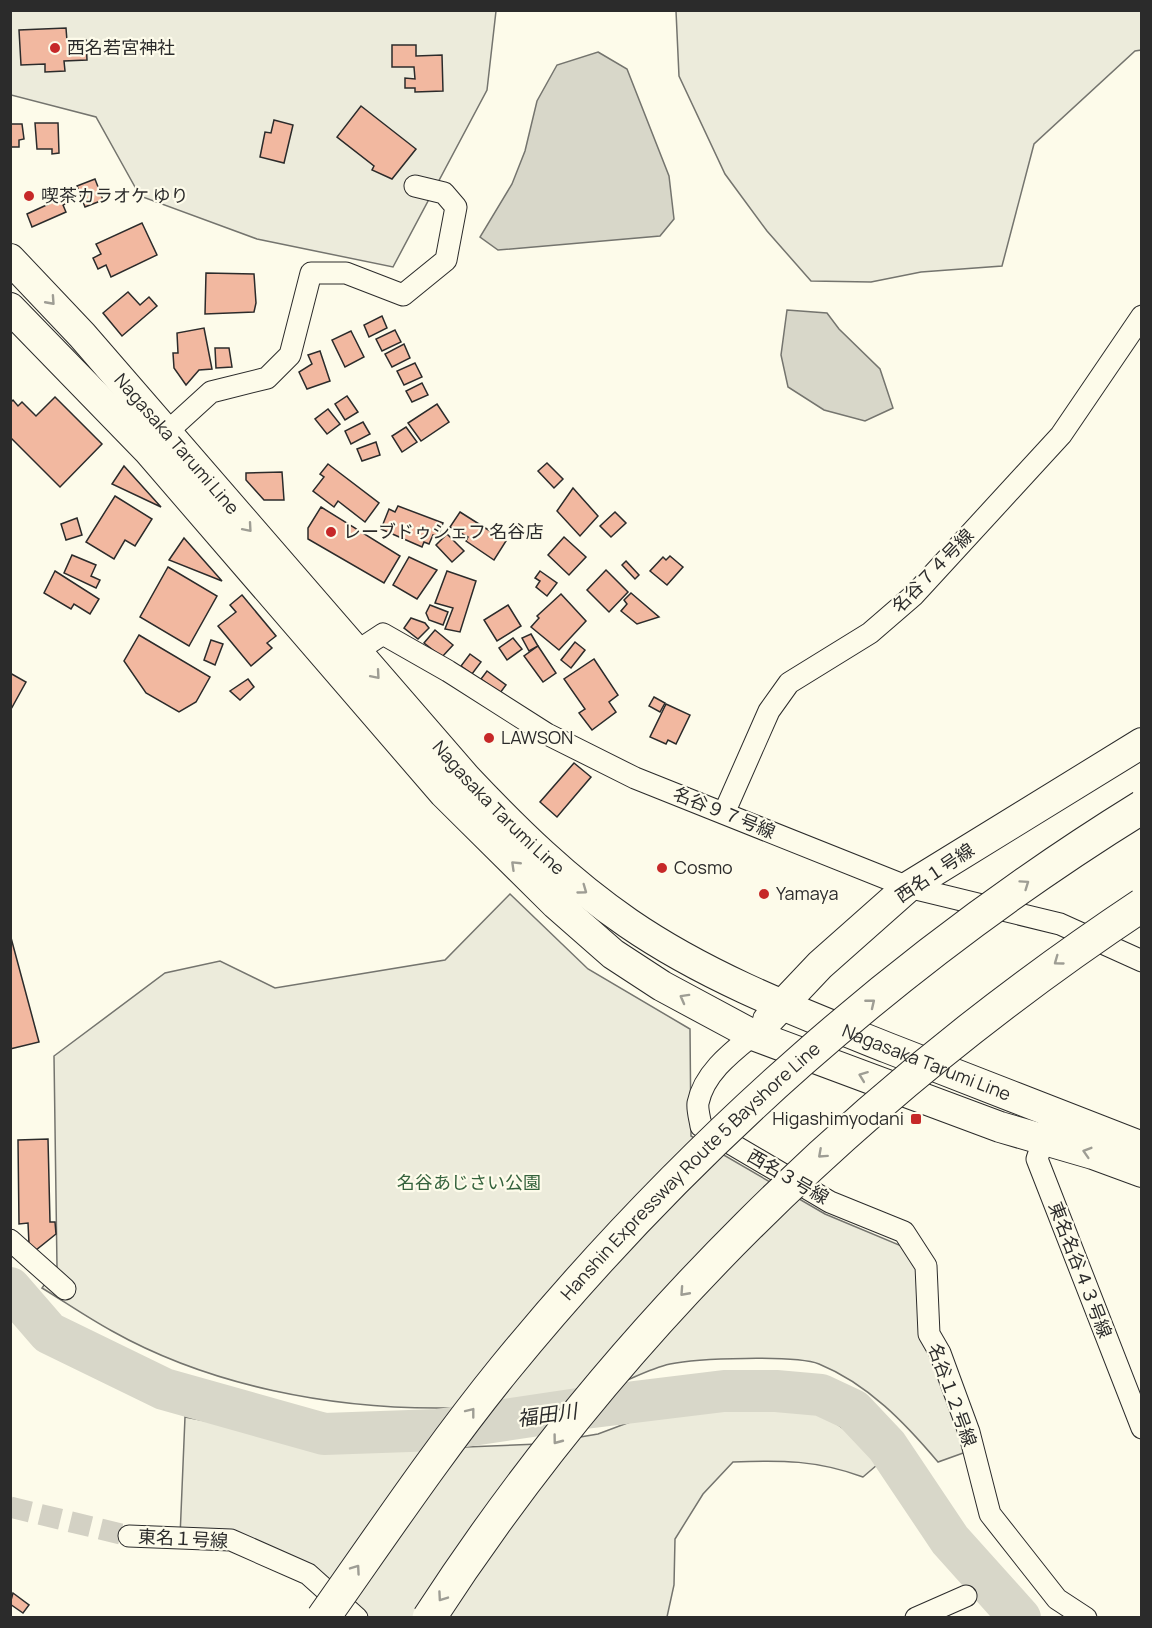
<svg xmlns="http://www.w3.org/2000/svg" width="1152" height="1628" font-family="Manrope,'Noto Sans JP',sans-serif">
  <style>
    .green { fill: #ecebdb; stroke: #74746e; stroke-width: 1.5 }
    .water { fill: #d8d7c9; stroke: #74746e; stroke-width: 1.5 }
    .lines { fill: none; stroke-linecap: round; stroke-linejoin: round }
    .river { stroke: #d8d7c9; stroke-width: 42 }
    .building { fill: #f2b8a0; stroke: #2b2b2b; stroke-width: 1.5 }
    .street-tunnel { stroke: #d3d1c4; stroke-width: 21; stroke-dasharray: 21 10; stroke-linecap: butt }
    .street-casing { stroke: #2b2b2b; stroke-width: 23 }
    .secondary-casing { stroke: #2b2b2b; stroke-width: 32 }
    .street { stroke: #fdfbea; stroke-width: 21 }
    .secondary { stroke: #fdfbea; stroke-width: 30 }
    .highway-bridge-casing { stroke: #2b2b2b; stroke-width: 35; stroke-linecap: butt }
    .highway-bridge { stroke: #fdfbea; stroke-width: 33 }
    .oneway { stroke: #9e9d94 }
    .poi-dot { fill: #c62828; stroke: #fdfbea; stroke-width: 2 }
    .labels { text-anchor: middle; stroke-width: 4.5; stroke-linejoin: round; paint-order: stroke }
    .poi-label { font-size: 18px; fill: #2b2b2b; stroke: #fdfbea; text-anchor: start }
    .street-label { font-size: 18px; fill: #2b2b2b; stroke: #fdfbea }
    .park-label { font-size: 18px; fill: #34623c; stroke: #fdfbea }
    .water-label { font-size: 20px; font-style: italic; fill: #2b2b2b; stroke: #fdfbea }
  </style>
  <rect width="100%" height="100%" fill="#fdfbea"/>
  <g class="green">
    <path d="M10,11H496L487,90L393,267L257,239L140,196L96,117L11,95Z"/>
    <path d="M676,11H1141V50L1135,51L1034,144L1002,266L921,272L871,282L811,281L767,231L725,174L679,76Z"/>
    <path d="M510,894L588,969L690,1029L691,1136L825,1214L904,1247L916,1266L966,1452L938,1462C905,1423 868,1384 819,1364C796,1355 696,1358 670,1364C647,1369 625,1383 602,1390C551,1403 496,1407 443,1408C332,1409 210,1386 112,1331C88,1318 65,1302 42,1288L57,1267L54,1056L165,973L220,961L275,988L445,960Z"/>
    <path d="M774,1400L814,1408L885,1458L863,1477C817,1460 781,1460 733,1462L703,1494L675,1539L674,1585L667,1617H357L308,1574L231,1540L180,1537L185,1417L349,1448L390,1450L539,1444L598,1434L638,1419L715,1405Z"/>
  </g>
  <g class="water">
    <path d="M598,52L627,69L669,176L674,219L660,236L498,250L480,237L512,184L525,151L537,101L557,65Z"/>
    <path d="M787,310L827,313L839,329L880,369L893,408L865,421L824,410L788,387L781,355Z"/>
  </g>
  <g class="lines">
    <path class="river" d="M10,1288L49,1333L164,1389L324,1434L438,1430L585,1408L724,1391H776L821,1395L853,1410L887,1446L950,1540L1020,1618"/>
  </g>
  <g class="building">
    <path d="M66,28L67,41L86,40L87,60L64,61L65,71L45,72V64L21,65L19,30Z"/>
    <path d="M392,45H416V56L442,55L443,91L415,92V88H405V78L415,79L414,67H392Z"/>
    <path d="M361,106L416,149L392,179L372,170L374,166L337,137Z"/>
    <path d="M274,120L293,125L284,163L260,157L265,132L271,133Z"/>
    <path d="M35,123H58L59,153L52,154V149H37Z"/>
    <path d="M10,124H22L24,139L19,140V147H10Z"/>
    <path d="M95,179L103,200L85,207L77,186Z"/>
    <path d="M66,196L69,202L63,205L66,212L32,227L27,214Z"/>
    <path d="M142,223L157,255L111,277L106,265L98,269L93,258L101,254L96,244Z"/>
    <path d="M206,273L254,274L256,303L254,312L205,314Z"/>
    <path d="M128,292L140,305L149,297L157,306L122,336L103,313Z"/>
    <path d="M382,316L387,328L369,337L364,325Z"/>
    <path d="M204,328L212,369L199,370L186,385L174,368L173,353H178L177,333Z"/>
    <path d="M395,330L401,342L382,351L376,339Z"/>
    <path d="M351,331L364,357L345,367L332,340Z"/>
    <path d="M404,344L410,358L392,367L385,354Z"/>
    <path d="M215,348H229L232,367L216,368Z"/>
    <path d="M320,351L330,381L307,389L299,372L312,364L308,355Z"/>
    <path d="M415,363L422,377L404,385L397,371Z"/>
    <path d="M422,383L428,395L412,402L406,391Z"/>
    <path d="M347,396L358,412L345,420L335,404Z"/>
    <path d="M55,397L102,444L60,487L10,437V403L13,400L18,406L22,402L36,416Z"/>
    <path d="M437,404L449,422L421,441L408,423Z"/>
    <path d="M328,409L340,424L327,434L315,419Z"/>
    <path d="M363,422L370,434L351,444L345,431Z"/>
    <path d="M406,427L417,442L402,452L392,436Z"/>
    <path d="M376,442L380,455L362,461L357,449Z"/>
    <path d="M547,463L563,479L554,488L538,471Z"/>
    <path d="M328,464L379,503L365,522L338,501L334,507L313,491L324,477L320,474Z"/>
    <path d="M124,466L161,507L112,484Z"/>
    <path d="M282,472L284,500H264L246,480V473Z"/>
    <path d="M573,488L598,516L580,536L557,511Z"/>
    <path d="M115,496L152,519L135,546L125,540L114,559L86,542Z"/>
    <path d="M398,506L443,523L438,537L433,535L429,544L424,542L422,547L381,529L389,509L395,512Z"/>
    <path d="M321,507L400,556L384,583L308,539V528Z"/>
    <path d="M460,512L506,541L494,560L466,541L468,537L450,527Z"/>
    <path d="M615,512L626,523L611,537L600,526Z"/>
    <path d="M77,518L82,535L66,540L61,524Z"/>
    <path d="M447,534L464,551L452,562L436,545Z"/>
    <path d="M564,537L586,557L569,575L548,555Z"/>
    <path d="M184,538L222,581L169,560Z"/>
    <path d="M72,555L96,565L91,576L100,580L96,588L64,573Z"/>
    <path d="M670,556L683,567L667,585L650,571L663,557L666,560Z"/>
    <path d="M409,557L437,570L417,599L393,585Z"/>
    <path d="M626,561L639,575L635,579L622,565Z"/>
    <path d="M168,567L217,596L189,646L140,617Z"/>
    <path d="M606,570L628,592L609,612L587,590Z"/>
    <path d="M55,571L99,599L90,614L74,604L71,609L44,593Z"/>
    <path d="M447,571L476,581L460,632L445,629L453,608L435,603Z"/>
    <path d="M540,571L557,583L547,596L536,587L540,581L535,578Z"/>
    <path d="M631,593L659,617L637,624L621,611L627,604L624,600Z"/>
    <path d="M561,594L586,621L559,650L531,627L539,618L537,616Z"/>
    <path d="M242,595L276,636L267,643L272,648L251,666L218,626L236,612L230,605Z"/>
    <path d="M430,605L448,612L443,625L429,620L426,613Z"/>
    <path d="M508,605L521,626L497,641L484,620Z"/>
    <path d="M411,618L425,623L429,628L418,639L404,628Z"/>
    <path d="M435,630L453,645L442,657L424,643Z"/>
    <path d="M531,634L538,646L529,651L522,638Z"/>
    <path d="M139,635L210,677L196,702L179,712L146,693L124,661Z"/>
    <path d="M513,638L522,649L507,660L499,648Z"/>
    <path d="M211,640L223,644L215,665L204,660Z"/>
    <path d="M575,642L585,650L571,668L561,660Z"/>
    <path d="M538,646L556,673L543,682L524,656Z"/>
    <path d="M470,654L481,662L472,674L461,666Z"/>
    <path d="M594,659L618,695L609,702L616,712L592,730L579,713L585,709L564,679Z"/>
    <path d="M487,671L506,685L500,693L481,679Z"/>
    <path d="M10,673L26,682L10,711Z"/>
    <path d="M248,679L254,687L240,700L230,691Z"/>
    <path d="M654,697L665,703L660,712L649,706Z"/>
    <path d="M666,704L690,715L676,744L668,740L666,744L650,737Z"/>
    <path d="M574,763L591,777L557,817L540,802Z"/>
    <path d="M10,934L39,1042L10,1049Z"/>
    <path d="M48,1139L50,1222H55L56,1234L36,1250L29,1244L28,1223L19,1224L18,1140Z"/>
    <path d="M13,1593L29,1605L23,1613L10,1604Z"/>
  </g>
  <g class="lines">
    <path class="street-tunnel" d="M10,1507L129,1536"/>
    <defs>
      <g id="street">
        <path d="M166,433L211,392L267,378L290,355L311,273H346L403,295L446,260L456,207L444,193L415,186"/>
        <path d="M345,659L383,634L448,671L547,734L635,778L908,887L1060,924L1142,961"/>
        <path d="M724,813L769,711L789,683L870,633L914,595L1061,435L1142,316"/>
        <path d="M753,1035C732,1052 704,1073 698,1103C697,1110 700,1119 701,1126L830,1202L904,1232L926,1266L929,1334L940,1353L969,1432L990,1514L1057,1599L1086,1618"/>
        <path d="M1048,1126L1037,1159L1142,1428"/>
        <path d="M10,1240L65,1289"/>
        <path d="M129,1536L231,1540L308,1574L357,1618"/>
        <path d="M916,1618L966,1596"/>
      </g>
      <g id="secondary">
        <path id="s1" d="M10,259L82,335L466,778C516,831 567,881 628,923C708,978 798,1012 888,1048C973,1081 1057,1114 1142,1147"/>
        <path d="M10,308L148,450L444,793L556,904L613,954L662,986L753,1035L1000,1127L1093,1154L1142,1172"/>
        <path d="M768,1020L820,965L908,887L1142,743"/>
      </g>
    </defs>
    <use href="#street" class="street-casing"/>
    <use href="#secondary" class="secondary-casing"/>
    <use href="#street" class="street"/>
    <use href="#secondary" class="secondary"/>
    <defs>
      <g id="highway-bridge">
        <path id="s2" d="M323,1618C383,1533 440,1448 505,1368C684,1149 901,956 1142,807"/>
        <path d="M429,1618C614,1333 859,1093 1142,905"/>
      </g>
    </defs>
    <use href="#highway-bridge" class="highway-bridge-casing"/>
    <use href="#highway-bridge" class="highway-bridge"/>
  </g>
  <defs><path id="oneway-chevron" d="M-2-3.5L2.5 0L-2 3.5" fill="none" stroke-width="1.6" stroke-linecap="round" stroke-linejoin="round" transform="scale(1.5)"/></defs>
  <g class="oneway">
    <use href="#oneway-chevron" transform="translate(51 301) rotate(48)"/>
    <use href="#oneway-chevron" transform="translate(248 528) rotate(49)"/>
    <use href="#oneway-chevron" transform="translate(376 675) rotate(49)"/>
    <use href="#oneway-chevron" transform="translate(515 865) rotate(-136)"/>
    <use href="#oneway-chevron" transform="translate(1025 884) rotate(-35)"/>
    <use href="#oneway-chevron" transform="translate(583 890) rotate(36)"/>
    <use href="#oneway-chevron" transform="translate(1058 961) rotate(144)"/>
    <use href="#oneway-chevron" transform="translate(684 998) rotate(-151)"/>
    <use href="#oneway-chevron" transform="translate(871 1003) rotate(-39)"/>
    <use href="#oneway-chevron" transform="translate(863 1076) rotate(-159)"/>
    <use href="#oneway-chevron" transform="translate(1087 1152) rotate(-163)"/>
    <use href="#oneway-chevron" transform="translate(822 1154) rotate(138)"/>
    <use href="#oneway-chevron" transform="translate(684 1292) rotate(132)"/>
    <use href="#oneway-chevron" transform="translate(471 1412) rotate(-52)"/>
    <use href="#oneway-chevron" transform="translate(557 1440) rotate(127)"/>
    <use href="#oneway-chevron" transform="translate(356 1569) rotate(-55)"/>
    <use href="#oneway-chevron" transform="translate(442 1597) rotate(125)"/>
  </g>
  <g class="poi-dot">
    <circle cx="55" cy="48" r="6"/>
    <circle cx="29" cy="196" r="6"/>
    <circle cx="331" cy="532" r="6"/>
    <circle cx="489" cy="738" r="6"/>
    <circle cx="662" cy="868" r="6"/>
    <circle cx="764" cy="894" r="6"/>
    <rect x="910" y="1113" width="12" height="12" rx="3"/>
  </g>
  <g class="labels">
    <g class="poi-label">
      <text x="67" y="54">西名若宮神社</text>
      <text x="41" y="202">喫茶カラオケ ゆり</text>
      <text x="343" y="538">レーブドゥシェフ 名谷店</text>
      <text x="501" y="744">LAWSON</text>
      <text x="674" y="874">Cosmo</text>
      <text x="776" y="900">Yamaya</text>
      <text x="904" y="1125" text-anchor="end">Higashimyodani</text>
    </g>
    <g class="street-label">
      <text dy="6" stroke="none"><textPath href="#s1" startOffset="249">Nagasaka Tarumi Line</textPath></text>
      <text transform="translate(933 571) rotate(-46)" y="6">名谷７４号線</text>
      <text dy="6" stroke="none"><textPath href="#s1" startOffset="735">Nagasaka Tarumi Line</textPath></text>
      <text transform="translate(724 813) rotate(22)" y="6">名谷９７号線</text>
      <text transform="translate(935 873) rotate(-34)" y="6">西名１号線</text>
      <text dy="6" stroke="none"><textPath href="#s1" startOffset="1239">Nagasaka Tarumi Line</textPath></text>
      <text dy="6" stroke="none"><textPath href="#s2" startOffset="580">Hanshin Expressway Route 5 Bayshore Line</textPath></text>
      <text transform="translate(788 1177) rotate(30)" y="6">西名３号線</text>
      <text transform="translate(1080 1270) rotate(69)" y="6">東名名谷４３号線</text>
      <text transform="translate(952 1395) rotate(70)" y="6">名谷１２号線</text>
      <text transform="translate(183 1539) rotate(3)" y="6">東名１号線</text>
    </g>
    <g class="park-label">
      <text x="469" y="1189">名谷あじさい公園</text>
    </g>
    <g class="water-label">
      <text transform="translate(547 1415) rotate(-8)" y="7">福田川</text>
    </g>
  </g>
  <rect width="1152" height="1628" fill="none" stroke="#2b2b2b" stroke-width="24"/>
</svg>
